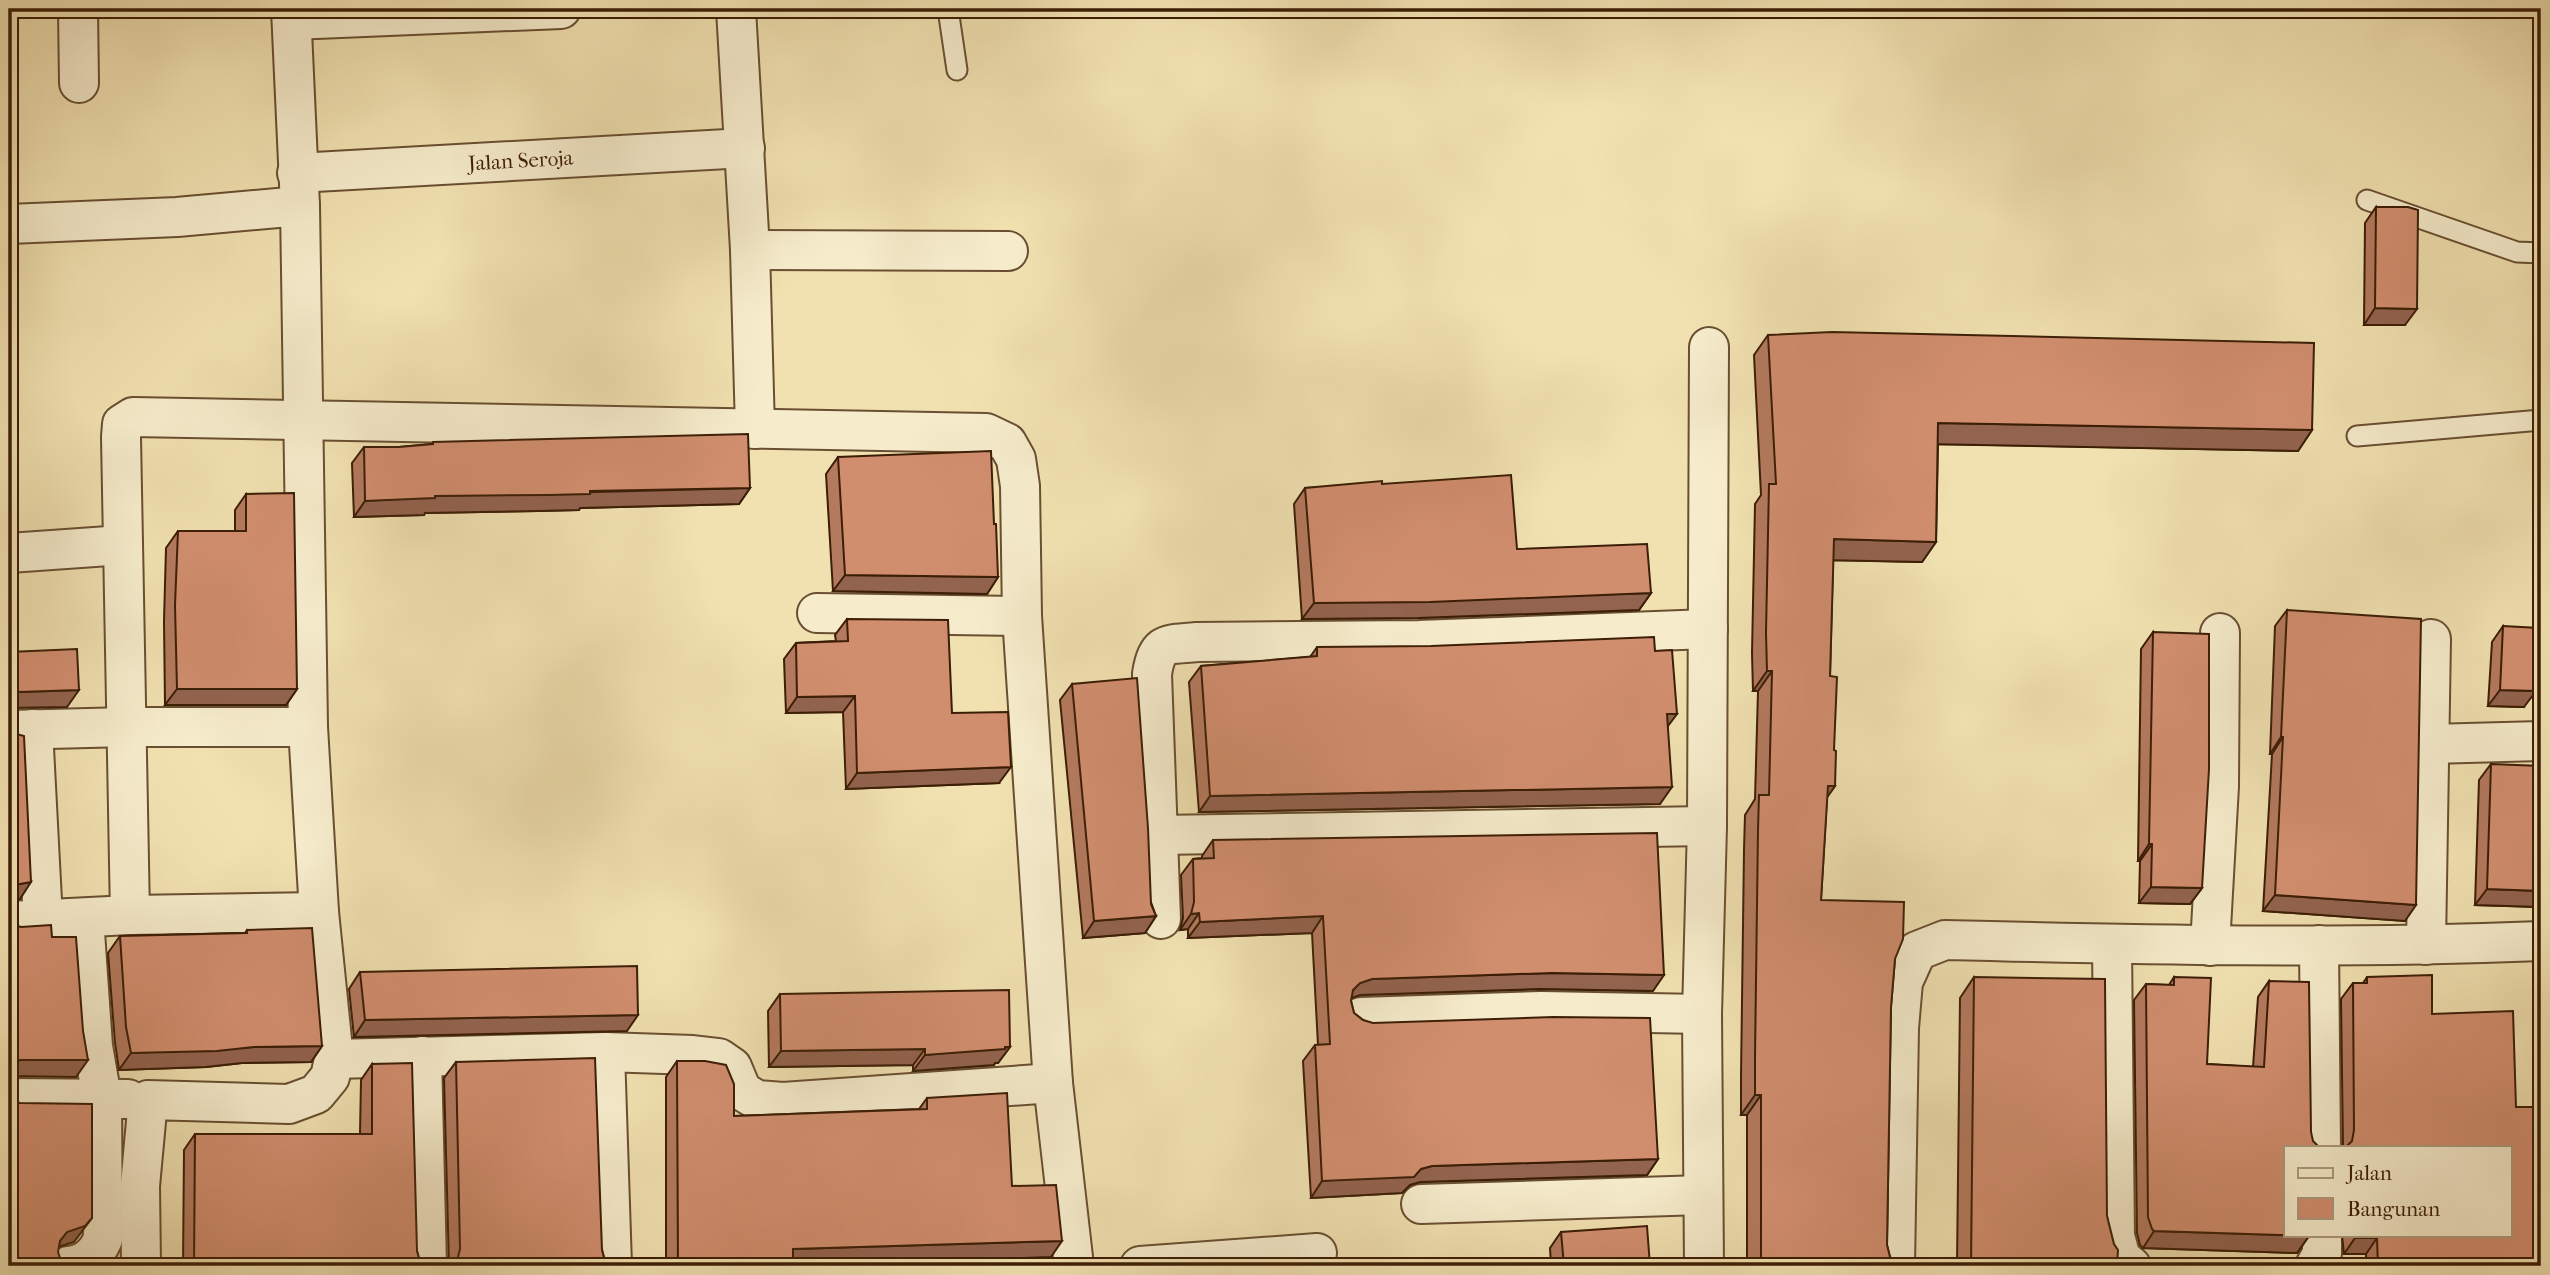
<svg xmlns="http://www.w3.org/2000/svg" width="2550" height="1275" font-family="'IM FELL French Canon',serif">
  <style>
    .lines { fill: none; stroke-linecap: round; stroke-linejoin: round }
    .service-casing { stroke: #694f31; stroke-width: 23 }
    .minor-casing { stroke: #694f31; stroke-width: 42 }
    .service { stroke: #f6eccc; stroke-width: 19 }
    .minor { stroke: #f6eccc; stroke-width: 38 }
    .wall { fill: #b47a5f; stroke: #3c1e06; stroke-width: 2 }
    .shaded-wall { fill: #92634e; stroke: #3c1e06; stroke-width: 2 }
    .building { fill: #d18e6f; stroke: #3c1e06; stroke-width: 2 }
    .labels { text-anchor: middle; stroke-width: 5; stroke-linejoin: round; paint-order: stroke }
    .street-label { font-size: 21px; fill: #3c1e06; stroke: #f6eccc }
  </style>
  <rect width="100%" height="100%" fill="#f1e1b1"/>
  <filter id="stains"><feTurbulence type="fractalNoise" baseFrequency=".00286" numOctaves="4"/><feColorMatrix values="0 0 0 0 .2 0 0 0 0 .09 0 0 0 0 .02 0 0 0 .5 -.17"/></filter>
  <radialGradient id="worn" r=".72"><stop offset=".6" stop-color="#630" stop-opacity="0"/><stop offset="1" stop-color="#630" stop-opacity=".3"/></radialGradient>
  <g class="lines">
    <defs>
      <g id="service">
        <path d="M948,9L957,70"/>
        <path d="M2367,200L2517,252L2541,253"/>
        <path d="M2357,436L2541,420"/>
      </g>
      <g id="minor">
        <path d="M78,9L79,83"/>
        <path d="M736,9L750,250L755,429"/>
        <path d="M292,20L561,9"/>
        <path id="s1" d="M297,173L745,148"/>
        <path d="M9,224L177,217L300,206"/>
        <path d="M750,250L1008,251"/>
        <path d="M9,553L123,545"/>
        <path d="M817,613L1022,616"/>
        <path d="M33,729L43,920"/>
        <path d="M9,730L128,727H308"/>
        <path d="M2430,744L2541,741"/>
        <path d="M1158,835L1707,826"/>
        <path d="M130,915L121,437L122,424L133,417L986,433L1007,443L1016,459L1020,486L1022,616L1053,1083L1074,1266"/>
        <path d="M1161,919L1152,674C1157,640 1168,645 1197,642L1419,640L1708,629"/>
        <path d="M9,921L130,915L319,912"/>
        <path d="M2112,944L2115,1236L2121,1258L2131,1266"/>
        <path d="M2319,945L2321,1147"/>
        <path d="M2426,945L2431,639"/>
        <path d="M2210,946L2219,786L2220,633"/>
        <path d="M1361,1017L1541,1011L1702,1014"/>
        <path d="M605,1052L612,1266"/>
        <path d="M422,1056L427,1266"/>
        <path d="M334,1059L605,1052L693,1055L719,1058L732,1067L742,1091L757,1100L783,1102L1053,1083"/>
        <path d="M9,1098L128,1099"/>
        <path d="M1421,1204L1702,1195"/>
        <path d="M68,1266C85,1265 96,1255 103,1239L102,1098L93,1046L84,918"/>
        <path d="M141,1266L140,1186L148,1100L289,1104L316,1094L330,1077L334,1059L319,912L308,727L300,206L291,9"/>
        <path d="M1140,1266L1317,1253"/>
        <path d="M1704,1266L1702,1014L1707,826L1709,347"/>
        <path d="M1895,1266L1899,1028L1903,982L1917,951L1945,940C2144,945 2342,949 2541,941"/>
        <path d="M2315,1266L2322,1254V1235"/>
      </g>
    </defs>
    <use href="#service" class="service-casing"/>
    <use href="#minor" class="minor-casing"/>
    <use href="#service" class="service"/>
    <use href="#minor" class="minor"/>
  </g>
  <g class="wall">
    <path d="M2376,207L2405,325H2364L2365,223Z"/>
    <path d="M1768,335L2312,430L2298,451L1938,444L1936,542L1922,562L1833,560L1830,676L1834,750L1835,786L1827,797L1821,900L1895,959L1891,1007L1887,1245L1890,1257L1900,1266H1747V1115H1741V1077L1744,850L1745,815L1755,799L1758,691H1753L1752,653L1755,504L1761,495L1754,355Z"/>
    <path d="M433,442L750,488L739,504L580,508L579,510L538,511L425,513L424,515L354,517L352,463L364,447H399L432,444Z"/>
    <path d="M838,457L998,577L987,594L833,591L826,474Z"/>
    <path d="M1382,484L1517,549L1651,593L1639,610L1418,618L1302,619L1294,504L1305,488Z"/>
    <path d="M246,494L297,689L286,705H165L164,621L166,548L178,531H235V510Z"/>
    <path d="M2287,610L2405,921L2263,911L2272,754H2270L2275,626Z"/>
    <path d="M847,619L952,713L999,783L846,789L843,712L786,713L784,659L796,643L836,641L835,635Z"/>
    <path d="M2503,626L2524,707L2488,706L2492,642Z"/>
    <path d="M2153,632L2202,888L2190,904L2139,903L2140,861H2138L2141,649Z"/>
    <path d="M1317,647L1668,726L1660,804L1199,812L1189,682L1201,666L1310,657Z"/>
    <path d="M1072,684L1156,916L1145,933L1083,938L1060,700Z"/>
    <path d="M2491,764L2541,905L2539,907L2475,905L2479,780Z"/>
    <path d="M1213,840L1653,991L1540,989L1360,995L1351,998V1001L1354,1013L1363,1020L1658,1159L1647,1175L1420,1182L1410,1185L1402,1193L1311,1198L1303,1061L1315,1045H1318L1312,933L1188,938V929L1180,930L1183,918L1181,875L1193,859L1202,858V856Z"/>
    <path d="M247,930L322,1046L311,1062L242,1063L206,1067L119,1070L115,1043L108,953L120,936L245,933Z"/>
    <path d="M360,972L627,1031L354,1037L349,989Z"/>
    <path d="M1974,977L2107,1216L2117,1266H1957L1960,998Z"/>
    <path d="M2174,977L2207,1064L2253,1067L2258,997L2269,981L2309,1236L2297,1253L2143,1248L2140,1245L2137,1233L2134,1000L2146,984L2169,985Z"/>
    <path d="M2367,977L2432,1014L2516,1107L2541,1266H2366V1254H2344L2342,1235H2510V1147H2343L2341,999L2353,983H2363Z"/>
    <path d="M780,994L1010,1047L998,1063H995L994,1065L913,1071V1065L769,1067L768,1011Z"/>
    <path d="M677,1061L734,1116L919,1109L927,1098L1012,1186L1051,1257L793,1265V1266H666V1077Z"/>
    <path d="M456,1062L602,1250L605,1261L610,1266H449L444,1078Z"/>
    <path d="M372,1064L417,1251L420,1262L425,1266H183L184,1150L195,1134H360L361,1080Z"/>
    <path d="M1561,1232L1650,1266H1551L1550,1248Z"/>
  </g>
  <g class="shaded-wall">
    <path d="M2375,308L2417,309L2405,325H2364Z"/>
    <path d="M1938,423L2312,430L2298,451L1924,444Z"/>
    <path d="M750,488L739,504L580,508L579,510L538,511L425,513L424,515L354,517L365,501L435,496Z"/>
    <path d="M1834,539L1936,542L1922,562L1820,560Z"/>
    <path d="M845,575L998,577L987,594L833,591Z"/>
    <path d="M1651,593L1639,610L1418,618L1302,619L1314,603Z"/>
    <path d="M1767,671H1772L1758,691H1753Z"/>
    <path d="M177,689H297L286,705H165Z"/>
    <path d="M79,690L67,707L9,708V695L19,692Z"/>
    <path d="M2500,690L2536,691L2524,707L2488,706Z"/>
    <path d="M855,696L843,712L786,713L797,697Z"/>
    <path d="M1667,714H1677L1665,730Z"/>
    <path d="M2281,737H2283L2272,754H2270Z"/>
    <path d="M1011,767L999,783L846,789L857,773Z"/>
    <path d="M1828,786H1835L1821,806Z"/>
    <path d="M1672,787L1660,804L1199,812L1210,796Z"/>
    <path d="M2149,844H2152L2140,861H2138Z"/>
    <path d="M31,882L20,899L9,900V886Z"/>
    <path d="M2151,887L2202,888L2190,904L2139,903Z"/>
    <path d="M2487,889L2541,891V905L2539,907L2475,905Z"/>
    <path d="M2275,895L2416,905L2405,921L2263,911Z"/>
    <path d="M1199,913L1188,929L1180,930L1191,914Z"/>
    <path d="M1156,916L1145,933L1083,938L1094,921Z"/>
    <path d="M1323,916L1312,933L1188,938L1200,922Z"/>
    <path d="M1552,973L1664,975L1653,991L1540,989L1360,995L1349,999L1353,990L1360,983L1372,979Z"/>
    <path d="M638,1015L627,1031L354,1037L365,1020Z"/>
    <path d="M322,1046L311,1062L242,1063L206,1067L119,1070L131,1053L254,1047Z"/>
    <path d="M1010,1047L998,1063H995L994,1065L913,1071L925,1055Z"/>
    <path d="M925,1049L913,1065L769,1067L781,1051Z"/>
    <path d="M20,1060H88L76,1077L9,1076V1064Z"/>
    <path d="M1755,1095H1761L1747,1115H1741Z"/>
    <path d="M1658,1159L1647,1175L1420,1182L1410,1185L1402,1193L1311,1198L1322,1181L1421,1169L1432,1166Z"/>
    <path d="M92,1218L74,1242L55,1248L60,1241L67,1232Z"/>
    <path d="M2154,1231L2309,1236L2297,1253L2143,1248Z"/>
    <path d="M2355,1238H2377L2366,1254H2344Z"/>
    <path d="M1062,1241L1051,1257L781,1266L793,1249Z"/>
  </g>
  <g class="building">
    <path d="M2376,207H2408L2418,210L2417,309L2375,308Z"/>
    <path d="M1832,332L2314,343L2312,430L1938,423L1936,542L1834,539L1830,676L1837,677L1834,750L1836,751L1835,786H1828L1821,900L1904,902L1903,939L1895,959L1891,1007L1887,1245L1890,1257L1900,1266H1761V1095H1755V1057L1758,830L1759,795H1769L1772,671H1767L1766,633L1769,484H1776L1768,335Z"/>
    <path d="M748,434L750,488L590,491V494L549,495L435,496V498L365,501L364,447H399L433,444V442Z"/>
    <path d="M991,451L994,524H996L998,577L845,575L838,457Z"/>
    <path d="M1511,475L1517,549L1647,544L1651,593L1430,602L1314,603L1305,488L1382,481V484Z"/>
    <path d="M294,493L297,689H177L175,605L178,531H246V494Z"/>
    <path d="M2287,610L2421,619L2416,905L2275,895L2283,737H2281Z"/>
    <path d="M847,619L948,620L952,713L1008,712L1011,767L857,773L855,696L797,697L796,643L848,641Z"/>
    <path d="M2503,626L2539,628L2536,691L2500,690Z"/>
    <path d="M2153,632L2209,634V769L2202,888L2151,887L2152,844H2149Z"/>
    <path d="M1654,637L1655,651L1672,650L1677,714H1667L1672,787L1210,796L1201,666L1317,656V647L1431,646Z"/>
    <path d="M77,649L79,690L19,692L9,695V652Z"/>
    <path d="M1137,678L1148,828L1151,904L1156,916L1094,921L1072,684Z"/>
    <path d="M9,732L24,736L31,882L9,886Z"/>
    <path d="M2491,764L2541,766V891L2487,889Z"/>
    <path d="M1657,833L1664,975L1552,973L1372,979L1360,983L1353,990L1351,1001L1354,1013L1363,1020L1373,1023L1553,1017L1650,1018L1658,1159L1432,1166L1421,1169L1414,1177L1322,1181L1315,1045L1330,1044L1323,916L1200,922L1199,913L1191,914L1194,902L1193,859L1214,858L1213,840Z"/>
    <path d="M9,923L21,927L51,925L52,937H76L83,1031L88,1060H20L9,1064Z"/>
    <path d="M312,928L322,1046L254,1047L217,1051L131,1053L126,1027L120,936L247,933V930Z"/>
    <path d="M637,966L638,1015L365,1020L360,972Z"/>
    <path d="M2432,975V1014L2513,1011L2516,1107H2541V1265L2378,1266L2377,1238H2355V1235H2510V1147H2346L2352,1141L2354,1130L2353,983H2367V977Z"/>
    <path d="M1974,977L2105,979L2107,1216L2114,1244L2118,1250L2117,1266H1971Z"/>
    <path d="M2174,977L2211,978L2207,1064L2264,1067L2269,981L2309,982L2311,1132L2313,1141L2319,1147H2286V1235H2309V1236L2154,1231L2152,1229L2148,1217L2146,984L2174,985Z"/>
    <path d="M1009,990L1010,1047H1005V1049L925,1055V1049L781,1051L780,994Z"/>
    <path d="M595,1058L602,1250L605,1261L610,1266H452L457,1261L460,1249L456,1062Z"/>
    <path d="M677,1061H705L726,1065L734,1084V1116L927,1109V1098L1007,1093L1012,1186L1056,1185L1062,1241L793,1249V1266H678Z"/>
    <path d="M412,1063L417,1251L420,1262L425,1266H194L195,1134H372V1064Z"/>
    <path d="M9,1100L20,1103L92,1104V1218L85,1226L67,1232L60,1241L58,1252L62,1264L66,1266H9Z"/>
    <path d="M1647,1226L1650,1266H1564L1561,1232Z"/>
    <path d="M1327,1259V1266H1225Z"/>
  </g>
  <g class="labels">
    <g class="street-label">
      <text dy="7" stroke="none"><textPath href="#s1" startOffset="224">Jalan Seroja</textPath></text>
    </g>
  </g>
  <rect width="2550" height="1275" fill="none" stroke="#f1e1b1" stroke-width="35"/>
  <rect x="10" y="10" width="2529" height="1254" fill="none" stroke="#3c1e06" stroke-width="3.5"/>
  <rect x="18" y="18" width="2515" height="1240" fill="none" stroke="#3c1e06" stroke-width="2"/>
  <rect x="2284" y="1146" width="228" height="91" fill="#f6eccc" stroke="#ac9a7d" stroke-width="2"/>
  <rect x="2298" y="1168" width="35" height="10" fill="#f6eccc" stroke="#ac9a7d" stroke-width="2"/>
  <text x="2347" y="1180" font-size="21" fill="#3c1e06">Jalan</text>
  <rect x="2298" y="1198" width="35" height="21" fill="#d18e6f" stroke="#ac9a7d" stroke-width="2"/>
  <text x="2347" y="1216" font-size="21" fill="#3c1e06">Bangunan</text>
  <rect width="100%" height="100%" filter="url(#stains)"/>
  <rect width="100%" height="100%" fill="url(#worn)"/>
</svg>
